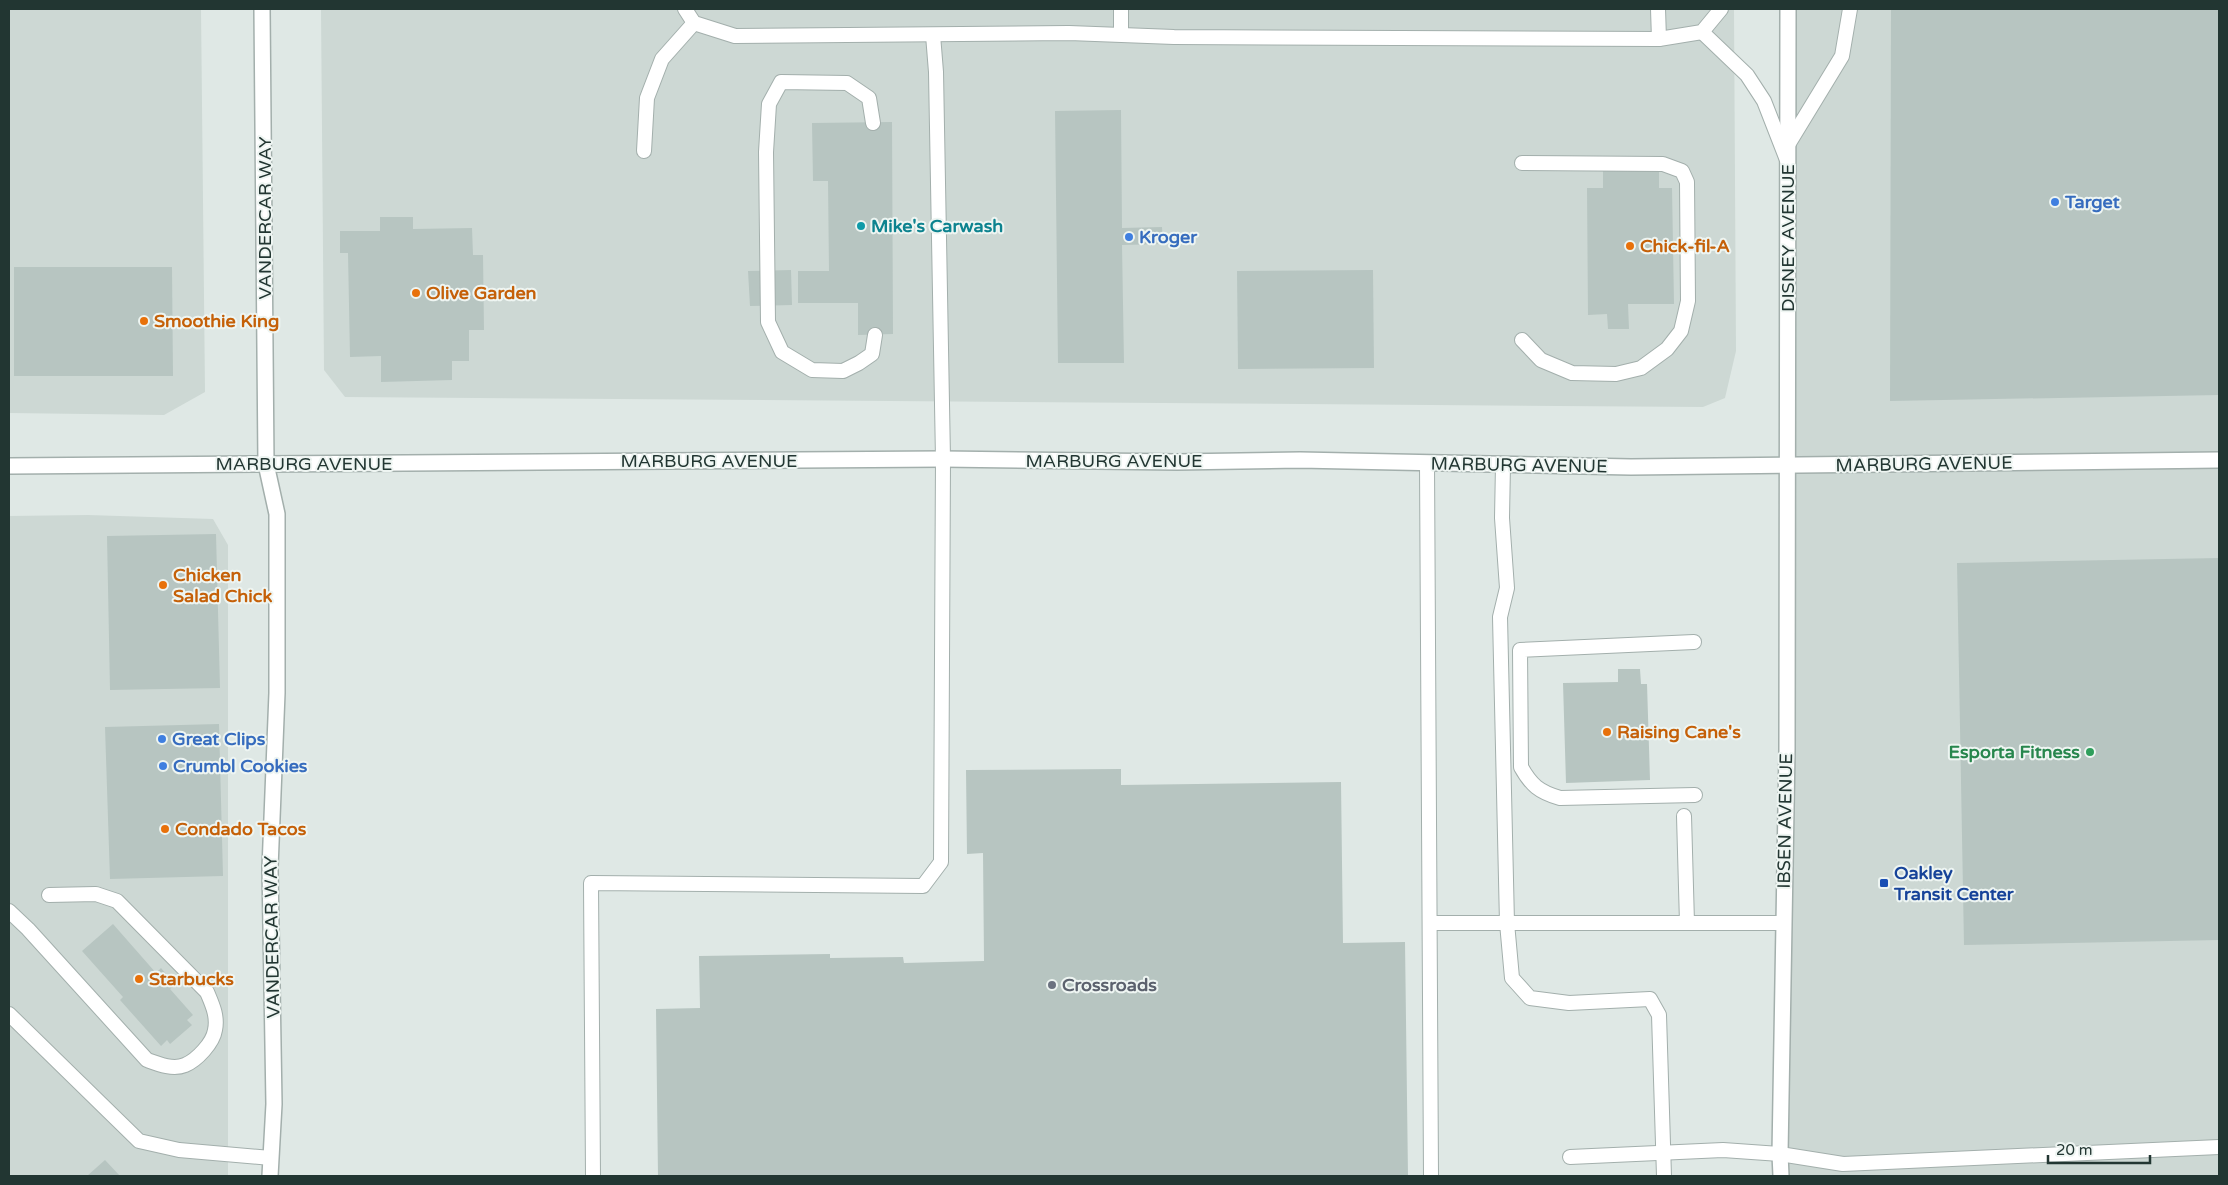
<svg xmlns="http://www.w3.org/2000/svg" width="2228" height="1185" font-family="'Varela Round',sans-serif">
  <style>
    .built { fill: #cdd8d4 }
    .building { fill: #b7c5c1 }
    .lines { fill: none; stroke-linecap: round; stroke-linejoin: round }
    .service-casing { stroke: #a3afac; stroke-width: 16 }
    .minor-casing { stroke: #a3afac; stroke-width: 18 }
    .tertiary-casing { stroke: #a3afac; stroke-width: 18 }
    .service { stroke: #fff; stroke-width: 14 }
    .minor { stroke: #fff; stroke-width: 15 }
    .tertiary { stroke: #fff; stroke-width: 15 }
    .shop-dot { fill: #3f7fe0; stroke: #eef5f2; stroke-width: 2 }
    .culture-dot { fill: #0f9aa8; stroke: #eef5f2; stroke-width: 2 }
    .food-dot { fill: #e8710a; stroke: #eef5f2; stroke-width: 2 }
    .leisure-dot { fill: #2e9e5b; stroke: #eef5f2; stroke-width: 2 }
    .transit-dot { fill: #1a4fb4; stroke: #eef5f2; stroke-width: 2 }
    .worship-dot { fill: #6b7280; stroke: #eef5f2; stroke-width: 2 }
    .labels { text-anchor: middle; stroke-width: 4; stroke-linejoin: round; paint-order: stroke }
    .shop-label { font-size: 18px; font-weight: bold; fill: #366cbe; stroke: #eef5f2; text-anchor: start }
    .street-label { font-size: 18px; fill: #223632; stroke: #eef5f2 }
    .culture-label { font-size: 18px; font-weight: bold; fill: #0d838f; stroke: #eef5f2; text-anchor: start }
    .food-label { font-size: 18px; font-weight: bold; fill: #c56008; stroke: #eef5f2; text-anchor: start }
    .leisure-label { font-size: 18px; font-weight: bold; fill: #27864d; stroke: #eef5f2; text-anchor: end }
    .transit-label { font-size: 18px; font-weight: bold; fill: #164399; stroke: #eef5f2; text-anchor: start }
    .worship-label { font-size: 18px; font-weight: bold; fill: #5b616d; stroke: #eef5f2; text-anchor: start }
  </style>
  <rect width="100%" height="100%" fill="#dfe8e5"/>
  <g class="built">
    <path d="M9,9H201L205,392L164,415L9,413Z"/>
    <path d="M321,9H1734L1736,351L1725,398L1703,407L345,397L324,370Z"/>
    <path d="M1788,9H2219V1176H1781Z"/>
    <path d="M88,515L213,519L228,545V1176H9V516Z"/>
  </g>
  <g class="building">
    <path d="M1891,9H2219V395L1890,401Z"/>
    <path d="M1121,110L1122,228L1162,227L1163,244L1122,245L1124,363H1058L1055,111Z"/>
    <path d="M892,122L893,334L858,335V303H798V271H829L828,181H813L812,123Z"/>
    <path d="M1603,169H1659V188H1672L1674,304H1628L1629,329H1608L1607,314L1588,315L1587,188H1603Z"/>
    <path d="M380,217H413V229L472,228L473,255H483L484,330H469V361H452V380L381,382V356L350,357L348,253H340V231H380Z"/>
    <path d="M14,267H172L173,376H14Z"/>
    <path d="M791,270L792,305L750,306L748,271Z"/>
    <path d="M1373,270L1374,368L1238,369L1237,271Z"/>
    <path d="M216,534L220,688L110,690L107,536Z"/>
    <path d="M2219,558V940L1964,945L1957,563Z"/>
    <path d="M1618,669H1640L1641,684H1647L1650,780L1566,783L1563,683L1618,682Z"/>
    <path d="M219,724L223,876L110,879L105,727Z"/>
    <path d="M1121,769V785L1341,782L1343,943L1405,942L1408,1176H658L656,1009L700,1008L699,956L830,954V958L903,957L904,963L984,961L983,853L967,854L966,770Z"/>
    <path d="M113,924L156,973L161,968L175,985L170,989L193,1015L187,1020L192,1025L170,1044L167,1040L161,1046L120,1000L123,997L82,951Z"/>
    <path d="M105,1160L120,1176H87Z"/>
  </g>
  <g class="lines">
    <defs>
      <g id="service">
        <path d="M685,9L694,23L735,36L1069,33L1174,37L1659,39L1702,32L1721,9"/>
        <path d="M1658,9L1659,39"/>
        <path d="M1702,32L1747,75L1764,101L1787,160"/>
        <path d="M1121,34V9"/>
        <path d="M873,123L869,98L847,83L781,82L769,104L766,152L768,322L782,352L812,370L843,371L859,363L872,354L875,335"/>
        <path d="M1789,143L1842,56L1850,9"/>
        <path d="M644,151L647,98L662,59L694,23"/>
        <path d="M1522,340L1541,360L1572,373L1616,374L1641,368L1667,349L1681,331L1688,301L1687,182L1682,171L1663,164L1522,163"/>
        <path d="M1427,463L1431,1176"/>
        <path d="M1503,465L1502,518L1507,588L1500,617L1507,923L1512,978L1530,998L1569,1003L1650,999L1659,1015L1664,1176"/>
        <path d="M1694,642L1520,650L1521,767C1531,785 1539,792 1560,798L1695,795"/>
        <path d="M1684,816L1687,923"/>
        <path d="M9,911L28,929L147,1060C158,1064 173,1070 185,1065C197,1060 213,1043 215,1030C218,1016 212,1004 207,992L117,901L96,894L49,895"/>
        <path d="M1430,923H1784"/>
        <path d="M9,1014L139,1141L179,1150L271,1158"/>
        <path d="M1570,1157L1723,1150L1780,1154L1843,1164L2219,1147"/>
        <path d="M593,1176L591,883L923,886L941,862L943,459L936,72L933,35"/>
      </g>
      <path id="minor" d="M9,466L266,464"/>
      <g id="tertiary">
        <path d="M262,9L266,464L277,514V693L270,868L274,1104L270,1176"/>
        <path d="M266,464L943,459L1177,462L1300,460L1631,467L2219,460"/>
        <path d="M1781,1176L1780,1154L1787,750L1788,9"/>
      </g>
    </defs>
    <use href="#service" class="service-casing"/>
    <use href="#minor" class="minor-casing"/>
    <use href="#tertiary" class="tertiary-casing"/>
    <use href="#service" class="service"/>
    <use href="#minor" class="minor"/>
    <use href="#tertiary" class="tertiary"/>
  </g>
  <g class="shop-dot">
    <circle cx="2055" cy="202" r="5"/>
    <circle cx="1129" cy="237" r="5"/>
    <circle cx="162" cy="739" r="5"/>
    <circle cx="163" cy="766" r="5"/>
  </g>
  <circle class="culture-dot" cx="861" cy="226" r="5"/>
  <g class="food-dot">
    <circle cx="1630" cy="246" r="5"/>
    <circle cx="416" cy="293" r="5"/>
    <circle cx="144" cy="321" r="5"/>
    <circle cx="163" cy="585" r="5"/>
    <circle cx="1607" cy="732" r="5"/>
    <circle cx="165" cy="829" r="5"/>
    <circle cx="139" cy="979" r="5"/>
  </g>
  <circle class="leisure-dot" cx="2090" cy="752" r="5"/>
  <rect class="transit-dot" x="1879" y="878" width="10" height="10" rx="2.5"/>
  <circle class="worship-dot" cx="1052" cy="985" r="5"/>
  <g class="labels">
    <g class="shop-label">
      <text x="2065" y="208">Target</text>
      <text x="1139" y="243">Kroger</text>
      <text x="172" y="745">Great Clips</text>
      <text x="173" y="772">Crumbl Cookies</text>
    </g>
    <g class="street-label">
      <text transform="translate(265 218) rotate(-90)" y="6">VANDERCAR WAY</text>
      <text transform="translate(1788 238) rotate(-90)" y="6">DISNEY AVENUE</text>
      <text x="709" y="467">MARBURG AVENUE</text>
      <text x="1114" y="467">MARBURG AVENUE</text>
      <text x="304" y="470">MARBURG AVENUE</text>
      <text transform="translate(1924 464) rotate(-1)" y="6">MARBURG AVENUE</text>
      <text transform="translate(1519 465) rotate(1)" y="6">MARBURG AVENUE</text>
      <text transform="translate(1785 821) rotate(-89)" y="6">IBSEN AVENUE</text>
      <text transform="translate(272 937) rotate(-91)" y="6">VANDERCAR WAY</text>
    </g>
    <g class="culture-label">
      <text x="871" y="232">Mike's Carwash</text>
    </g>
    <g class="food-label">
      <text x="1640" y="252">Chick-fil-A</text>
      <text x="426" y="299">Olive Garden</text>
      <text x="154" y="327">Smoothie King</text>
      <text x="173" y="581">Chicken<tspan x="173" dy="21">Salad Chick</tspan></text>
      <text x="1617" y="738">Raising Cane's</text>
      <text x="175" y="835">Condado Tacos</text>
      <text x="149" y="985">Starbucks</text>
    </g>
    <g class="leisure-label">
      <text x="2080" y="758">Esporta Fitness</text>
    </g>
    <g class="transit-label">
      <text x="1894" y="879">Oakley<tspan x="1894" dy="21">Transit Center</tspan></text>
    </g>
    <g class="worship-label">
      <text x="1062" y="991">Crossroads</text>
    </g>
  </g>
  <rect width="2228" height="1185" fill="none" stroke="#223632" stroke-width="20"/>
  <path d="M2048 1155v8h102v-8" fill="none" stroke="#223632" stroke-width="2.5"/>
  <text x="2056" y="1155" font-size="15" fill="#223632" stroke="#eef5f2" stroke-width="4" paint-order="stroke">20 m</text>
</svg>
